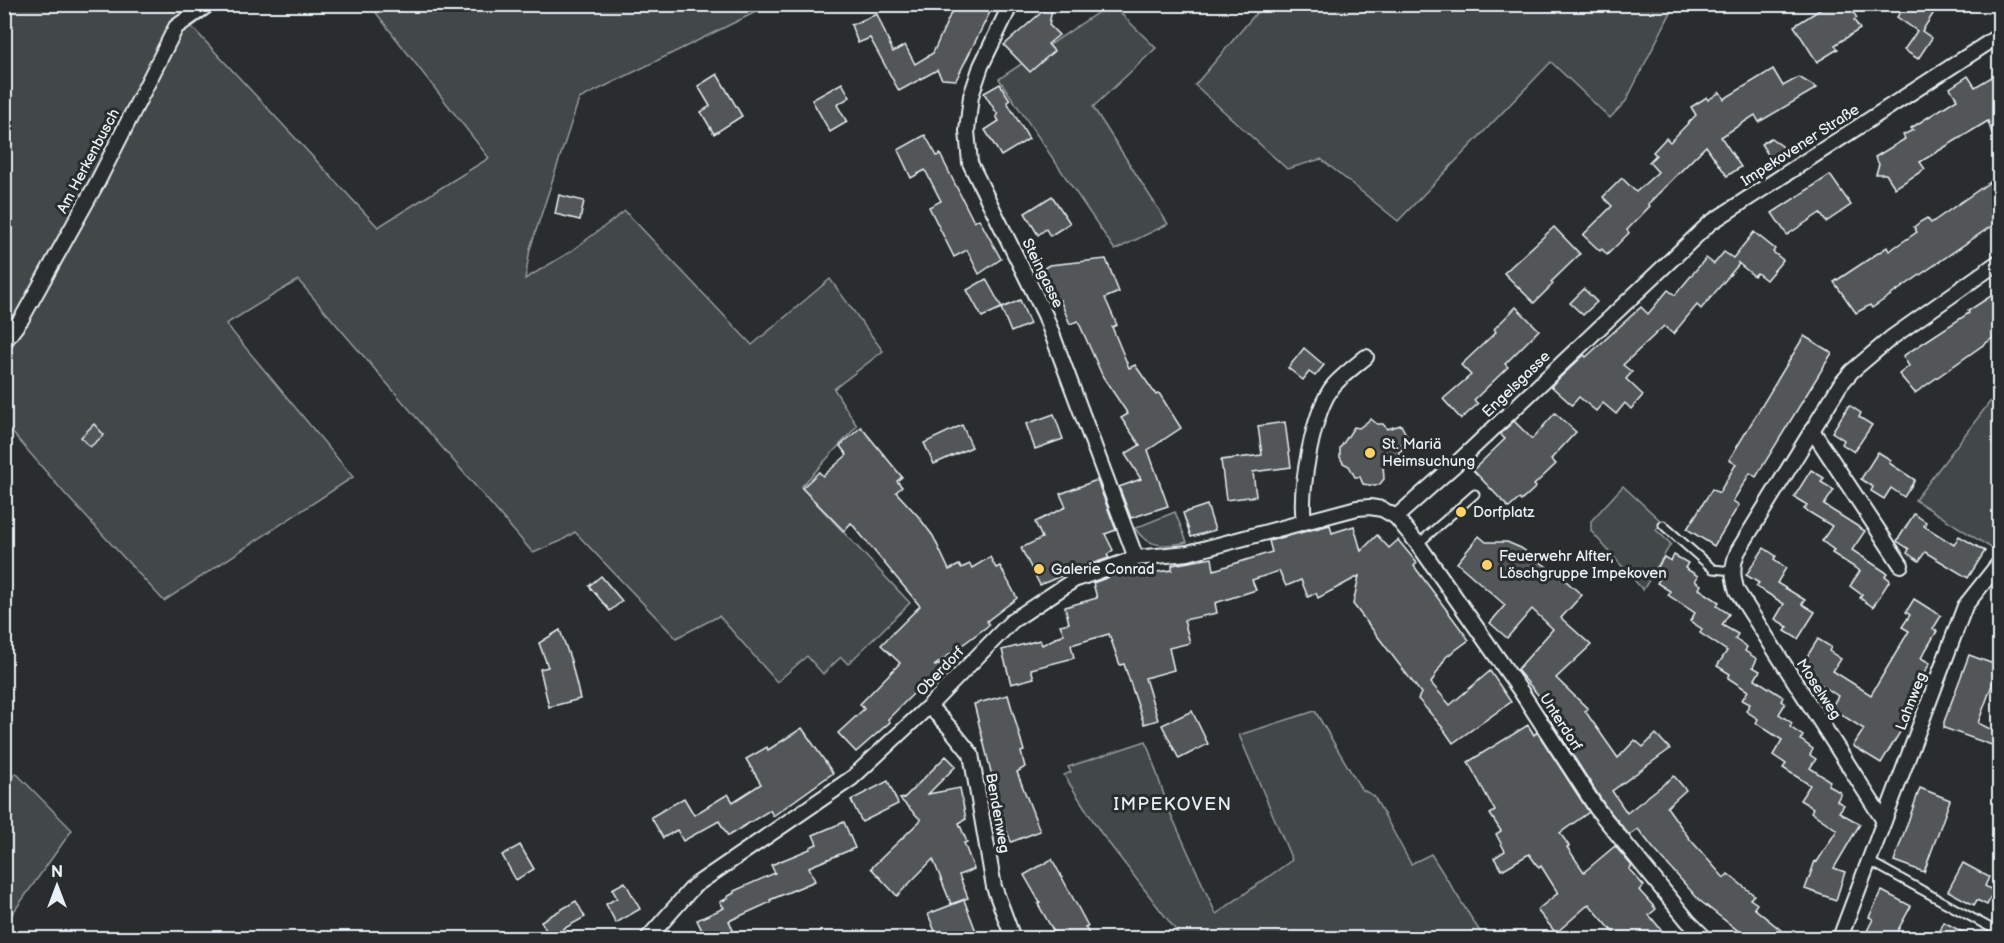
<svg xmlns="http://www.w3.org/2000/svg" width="2004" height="943" font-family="'Balsamiq Sans',sans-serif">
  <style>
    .green { fill: #424648; stroke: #959ca0; stroke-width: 1.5 }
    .building { fill: #535759; stroke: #e8f1f8; stroke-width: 1.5 }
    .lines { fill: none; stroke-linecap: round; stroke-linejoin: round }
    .service-casing { stroke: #e8f1f8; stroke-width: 11 }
    .minor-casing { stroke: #e8f1f8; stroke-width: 18 }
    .service { stroke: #2a2d2e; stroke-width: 7 }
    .minor { stroke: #2a2d2e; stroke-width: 14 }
    .poi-dot { fill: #ffd166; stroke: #2a2d2e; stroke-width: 2 }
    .labels { text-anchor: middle; stroke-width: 6; stroke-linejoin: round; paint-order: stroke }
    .street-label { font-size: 15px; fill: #e8f1f8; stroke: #2a2d2e }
    .poi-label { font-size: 15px; fill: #e8f1f8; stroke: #2a2d2e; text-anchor: start }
    .quarter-label { font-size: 18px; letter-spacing: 1.5px; fill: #e8f1f8; stroke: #2a2d2e }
  </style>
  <rect width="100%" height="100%" fill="#2a2d2e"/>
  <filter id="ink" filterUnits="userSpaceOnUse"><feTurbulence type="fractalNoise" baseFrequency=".0167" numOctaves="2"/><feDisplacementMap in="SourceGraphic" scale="12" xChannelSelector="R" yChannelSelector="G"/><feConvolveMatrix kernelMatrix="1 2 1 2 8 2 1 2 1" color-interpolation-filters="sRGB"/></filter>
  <g filter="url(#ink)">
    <g class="green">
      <path d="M4,5H221L192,27L378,227L489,158L370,5H770L579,99L530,249L525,279L570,252L625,211L752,345L830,279L883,351L834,389L857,426L801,487L910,603L848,664L841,657L823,674L807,656L777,682L719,616L676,638L575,532L561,541L533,553L298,280L226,324L353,477L164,601L66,495L5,424Z"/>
      <path d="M1109,5H1112L1156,48L1093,107L1168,224L1115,250L999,79Z"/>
      <path d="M1263,5V4L1677,5L1669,16L1626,101L1610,118L1551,62L1398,221L1321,159L1287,169L1195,85Z"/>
      <path d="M1999,390V553L1915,500Z"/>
      <path d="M1623,486L1662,522L1656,530L1671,544L1643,590L1591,531V521Z"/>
      <path d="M1175,512L1187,542C1166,547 1147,548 1135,528Z"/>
      <path d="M1315,711L1361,789L1374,796L1411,864L1431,854L1484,938H1167L1178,933L1101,833L1064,775L1071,772L1068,767L1146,741L1169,810L1216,914L1292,860L1239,735Z"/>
      <path d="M16,773L72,830L5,924V786Z"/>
    </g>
    <g class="building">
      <path d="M955,4H994L956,80L942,79L937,70L899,91L870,38L858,43L851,25L877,14L893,52L905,45L915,64L933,53Z"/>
      <path d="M1051,4H1053L1049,25L1059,35L1048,44L1054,51L1030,72L1004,45Z"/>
      <path d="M1829,4H1848L1857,18L1854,20L1860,29L1835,45L1838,49L1817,62L1794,26Z"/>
      <path d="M1905,4H1926L1935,11L1922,31L1932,38L1918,59L1904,50L1917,31L1897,17Z"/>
      <path d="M1773,69L1783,86L1799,77L1817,88L1759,122L1755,115L1721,137L1741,167L1727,176L1706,146L1648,204L1650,206L1627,230L1629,233L1607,255L1602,249L1600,251L1583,235L1612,206L1603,197L1622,178L1636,192L1658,172L1649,162L1656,155L1653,152L1666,138L1670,142L1696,115L1691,107L1707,97L1708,100L1720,92L1724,99Z"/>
      <path d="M2000,72V148L1997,149L1988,121L1920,162L1925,169L1895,188L1886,174H1876L1879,164L1875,157L1905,139L1903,135L1913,130L1911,128L1957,99L1950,88L1968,76L1975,87Z"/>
      <path d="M717,74L742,116L714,134L701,112L710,106L698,86Z"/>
      <path d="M842,83L850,97L837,105L847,122L830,132L812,100Z"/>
      <path d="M1000,84L1010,100L1007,102L1029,139L1001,156L985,130L999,121L996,116L998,115L984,93Z"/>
      <path d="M925,135L937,156L940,154L974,222L979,219L1001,259L979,274L967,250L954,257L929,207L941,201L925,170L911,178L898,150Z"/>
      <path d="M1771,138L1786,149L1771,159L1761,144Z"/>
      <path d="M1830,175L1851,205L1826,222L1820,213L1787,235L1772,213Z"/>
      <path d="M2000,175V220L1872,308L1870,305L1856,313L1834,282L1887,247L1889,251L1917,232L1914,227L1920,222L1927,218L1931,223Z"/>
      <path d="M559,195L584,201L580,220L555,214Z"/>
      <path d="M1052,196L1070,223L1050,236L1046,229L1038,235L1025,213Z"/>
      <path d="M1554,227L1580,254L1551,282L1553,284L1534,303L1504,273Z"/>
      <path d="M1754,232L1775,249L1773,252L1783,260L1766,280L1757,273L1754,276L1737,262L1739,264L1701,309L1697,305L1673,334L1664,326L1623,365L1632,372L1626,379L1643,395L1631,409L1625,403L1616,414L1603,403L1596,411L1579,397L1572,405L1551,386L1584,355L1586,357L1641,307L1648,314L1668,290L1675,295L1706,258L1714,264L1724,252L1733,258Z"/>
      <path d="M1106,259L1119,292L1105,298L1117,325L1112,327L1129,368L1135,365L1156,395L1159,393L1181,428L1148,450L1168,506L1131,518L1119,487L1141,479L1125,454L1140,445L1121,418L1128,414L1103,377L1078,321L1070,324L1060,300L1054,302L1041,270L1049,265Z"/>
      <path d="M986,279L1002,308L1020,300L1030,324L1011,332L1001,308L982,317L967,290Z"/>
      <path d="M1584,289L1597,302L1583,315L1570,303Z"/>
      <path d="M2000,290V333L1915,393L1899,374L1909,366L1903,356L1969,313L1968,311Z"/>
      <path d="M1516,307L1539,330L1505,364L1508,367L1474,400L1478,404L1461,419L1443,399L1471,375L1461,365L1496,332L1494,329Z"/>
      <path d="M1804,336L1832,353L1756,477L1750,473L1733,501L1739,505L1714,546L1687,529L1712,489L1719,493L1736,464L1729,460Z"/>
      <path d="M1304,348L1324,365L1315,376L1309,372L1303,380L1288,368Z"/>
      <path d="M1849,405L1861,413L1859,417L1872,425L1854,452L1842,444L1844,440L1832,432Z"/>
      <path d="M1555,413L1576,432L1551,459L1556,464L1534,485L1536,487L1521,501L1519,499L1509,508L1473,470L1505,439L1500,434L1514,421L1532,439Z"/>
      <path d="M1054,414L1063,439L1035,449L1026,424Z"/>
      <path d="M1371,419L1377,424H1383L1387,429L1401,425L1409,440L1400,445L1402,450L1399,452V457L1383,464L1384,479L1380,484L1375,486L1363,484L1360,477H1355L1349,466L1343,463L1340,457V448L1354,427L1359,428Z"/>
      <path d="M1285,422L1291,467L1253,472L1256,496L1226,500L1221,460L1262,455L1258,426Z"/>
      <path d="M94,424L104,435L90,447L81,437Z"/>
      <path d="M962,425L972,447L934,464L924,443Z"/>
      <path d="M861,427L902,477L897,481L902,487L896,492L918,516L933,536L949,570L959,565L961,568L970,564L972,568L990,557L996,568L1000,566L1017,598L987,621L989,625L934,666L957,661L927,690L922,685L888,719L890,722L856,752L838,733L864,709L860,704L900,663L881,645L920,606L851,523L844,531L802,488L819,472L823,476L847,455L840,446Z"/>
      <path d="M1878,452L1891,460L1889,463L1915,480L1904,497L1891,488L1884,499L1871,491L1873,487L1861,479Z"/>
      <path d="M1811,470L1824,478L1821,482L1834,490L1824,505L1865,531L1852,550L1887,573L1885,576L1890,580L1873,607L1860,598L1862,595L1850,586L1860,571L1832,553L1834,550L1822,541L1832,526L1804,509L1807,505L1794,497Z"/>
      <path d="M1097,480L1116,530L1105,534L1113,550L1107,555L1109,558L1088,565V564L1040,585L1021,548L1042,538L1035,522L1066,507L1060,494Z"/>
      <path d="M1207,505L1215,530L1191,537L1183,513Z"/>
      <path d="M1914,514L1926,522L1924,526L1954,545L1959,536L1985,551L1968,578L1925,552L1919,561L1907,553L1909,549L1897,541Z"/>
      <path d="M1330,525L1332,533L1354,526L1361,551L1377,535L1389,548L1398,540L1417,563L1414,566L1469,640L1446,657L1431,683L1450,705L1490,671L1511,702L1453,743L1442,727L1418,699L1421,693L1353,604L1359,576L1318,598L1316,593L1308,597L1301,580L1286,586L1279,571L1252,580L1256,590L1215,603L1217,613L1184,620L1190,643L1169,648L1174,670L1145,678L1158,720L1144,724L1124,664L1120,665L1109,634L1071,645L1074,658L1031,669L1034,678L1011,684L1002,650L1040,640L1042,645L1064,634L1060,625L1069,623L1065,607L1097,598L1093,583L1117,574L1118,576L1126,574V576L1172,570V565L1212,558L1214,570L1272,552L1269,541Z"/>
      <path d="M1479,536L1486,542H1507L1521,548L1550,569L1551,568L1582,595L1561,618L1591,645L1556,678L1588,709L1585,711L1618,758L1635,740L1643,747L1656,734L1670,749L1612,791L1627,813L1674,776L1686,790L1667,807L1689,838L1724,878L1728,874L1754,895L1750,899L1757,904L1754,908L1792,939H1730L1737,930L1699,900L1653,848L1638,829L1629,835L1604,804L1551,721L1557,717L1517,670L1553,629L1532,609L1507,638L1490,623L1505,605L1457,563Z"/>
      <path d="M1764,548L1776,556L1774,559L1786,568L1777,583L1805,600L1802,604L1815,612L1798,639L1785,631L1788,627L1775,619L1784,604L1756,586L1759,583L1746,575Z"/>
      <path d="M1674,555L1688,563L1685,568L1698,576L1695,581L1701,585L1699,589L1719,602L1717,606L1729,614L1722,625L1738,634L1735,639L1747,647L1745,651L1757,659L1753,667L1760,671L1755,679L1783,697L1781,701L1785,704L1779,714L1792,723L1790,727L1803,736L1801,740L1813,749L1810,755L1816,759L1810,768L1830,781L1828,785L1841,793L1837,801L1844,805L1839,812L1860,824L1834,868L1845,872L1836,900L1805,889L1815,861L1817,862L1837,830L1811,812L1813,808L1800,800L1810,785L1783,768L1786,764L1773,755L1782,740L1756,723L1758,719L1746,711L1750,704L1742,700L1748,691L1728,678L1730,674L1717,666L1727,651L1700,633L1702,629L1690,621L1695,613L1668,595L1670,591L1657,583L1661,577L1654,573L1664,557L1671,561Z"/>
      <path d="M601,576L622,601L610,611L589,586Z"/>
      <path d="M1914,599L1941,616L1933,629L1937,631L1921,658L1930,663L1907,703L1915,708L1881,763L1853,746L1864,729L1831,708L1838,696L1811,678L1814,674L1801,666L1818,639L1831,647L1829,651L1841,659L1833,671L1871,695L1909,631L1902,627L1910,615L1906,612Z"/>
      <path d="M560,630L571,661L580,699L549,707L540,669L548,667L539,643Z"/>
      <path d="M1969,655L1999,666L1978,723L2000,734V748L1944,728V722Z"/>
      <path d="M1008,695L1024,751L1021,752L1025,767L1017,772L1040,831L1011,842L1004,824L974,704Z"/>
      <path d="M1192,711L1208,744L1179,759L1162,725Z"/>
      <path d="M1528,725L1534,735L1537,732L1589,812L1560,833L1569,846L1567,847L1584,872L1615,846L1632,866L1629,869L1644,886L1639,890L1656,909L1649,915L1669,939H1619L1589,904L1556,933L1537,910L1558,893L1541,866L1539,868L1529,854L1502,870L1494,858L1505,851L1496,834L1501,831L1490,814L1495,811L1468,762Z"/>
      <path d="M802,728L833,773L773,816L770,810L728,836L719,821L683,841L677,830L663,838L651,817L684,798L694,815L728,794L733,802L761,784L746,759L767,747L768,750Z"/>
      <path d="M946,756L956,766L928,794L960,788L966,819L959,823L967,842L964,843L974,869L959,875L968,898L951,904L933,859L897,896L871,868L921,820L900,799L904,798Z"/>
      <path d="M888,781L898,804L862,822L851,800Z"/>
      <path d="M1920,788L1950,800L1924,872L1894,861Z"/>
      <path d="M844,822L855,848L809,867L815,881L770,900L771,902L729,921L737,939H706L697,920L724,908L720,902L728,898L727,897L734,893V891L775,873L771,865L810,849V847L817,844L813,835Z"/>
      <path d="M520,845L534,869L516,880L502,855Z"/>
      <path d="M1052,859L1088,926L1085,927L1092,939H1058L1038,904L1040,903L1024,875Z"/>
      <path d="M1963,863L1989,877L1985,886L1994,891L1987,905L1977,900L1974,905L1948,891Z"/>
      <path d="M625,882L640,909L616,923L606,904L617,898L612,889Z"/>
      <path d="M1882,891L1911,906L1893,939H1863L1873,919L1869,917Z"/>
      <path d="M964,900L979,939H938L928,914Z"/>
      <path d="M576,901L585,917L563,929L569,939H551L541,921Z"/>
      <path d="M1944,922L1975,939H1936Z"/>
    </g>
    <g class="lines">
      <defs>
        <g id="service">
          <path d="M1663,525L1713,569L1733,571"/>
          <path d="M1418,544L1475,494"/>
          <path d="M1869,861L2000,933"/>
        </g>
        <g id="minor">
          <path d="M1011,4L981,66L971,96L967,131L970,163L1045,315L1136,558"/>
          <path d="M4,342L22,318L98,181L176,27L209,4"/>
          <path d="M1812,430L1901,565"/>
          <path d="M1396,517L1458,462L1710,223L2000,35"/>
          <path d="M1304,521C1299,490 1313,410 1334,385C1343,375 1355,366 1366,357"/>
          <path d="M929,706L950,728L971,754L994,887L1013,938"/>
          <path d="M1884,821L1737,591C1732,576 1732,565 1738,551L1840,385L1852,371L1891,338L2000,261"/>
          <path d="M648,938L694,886L852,778L929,706L1012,621L1074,580L1136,558L1188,553L1357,508L1370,507L1382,509L1396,517L1418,544L1520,690L1597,809L1688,921L1705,938"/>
          <path d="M1840,938L1965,606L2000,562"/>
        </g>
      </defs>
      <use href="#service" class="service-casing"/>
      <use href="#minor" class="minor-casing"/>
      <use href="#service" class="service"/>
      <use href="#minor" class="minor"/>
    </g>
  </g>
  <g class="poi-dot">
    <circle cx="1370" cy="453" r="6"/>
    <circle cx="1461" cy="512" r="6"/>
    <circle cx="1487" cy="565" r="6"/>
    <circle cx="1039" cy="569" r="6"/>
  </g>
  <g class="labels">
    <g class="street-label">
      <text transform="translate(1800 145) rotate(-33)" y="5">Impekovener Straße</text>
      <text transform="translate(88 161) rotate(-62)" y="5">Am Herkenbusch</text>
      <text transform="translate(1043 273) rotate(64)" y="5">Steingasse</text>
      <text transform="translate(1516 384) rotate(-44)" y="5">Engelsgasse</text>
      <text transform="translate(940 671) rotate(-46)" y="5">Oberdorf</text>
      <text transform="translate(1819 689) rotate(57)" y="5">Moselweg</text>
      <text transform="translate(1911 701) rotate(-69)" y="5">Lahnweg</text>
      <text transform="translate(1561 722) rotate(57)" y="5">Unterdorf</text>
      <text transform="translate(998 813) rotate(80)" y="5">Bendenweg</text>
    </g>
    <g class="poi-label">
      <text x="1382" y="449">St. Mariä<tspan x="1382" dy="17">Heimsuchung</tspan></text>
      <text x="1473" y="517">Dorfplatz</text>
      <text x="1499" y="561">Feuerwehr Alfter,<tspan x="1499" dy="17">Löschgruppe Impekoven</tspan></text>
      <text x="1051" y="574">Galerie Conrad</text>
    </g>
    <g class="quarter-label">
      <text x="1173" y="810">IMPEKOVEN</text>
    </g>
  </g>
  <rect width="2004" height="943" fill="none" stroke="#2a2d2e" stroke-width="24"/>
  <rect x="12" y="12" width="1980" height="919" fill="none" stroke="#e8f1f8" stroke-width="2" filter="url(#ink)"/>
  <g transform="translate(57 886)" stroke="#2a2d2e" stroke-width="4.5" paint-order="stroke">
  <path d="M0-4.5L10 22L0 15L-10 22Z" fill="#e8f1f8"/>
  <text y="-9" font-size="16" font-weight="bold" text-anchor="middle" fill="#e8f1f8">N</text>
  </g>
</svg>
